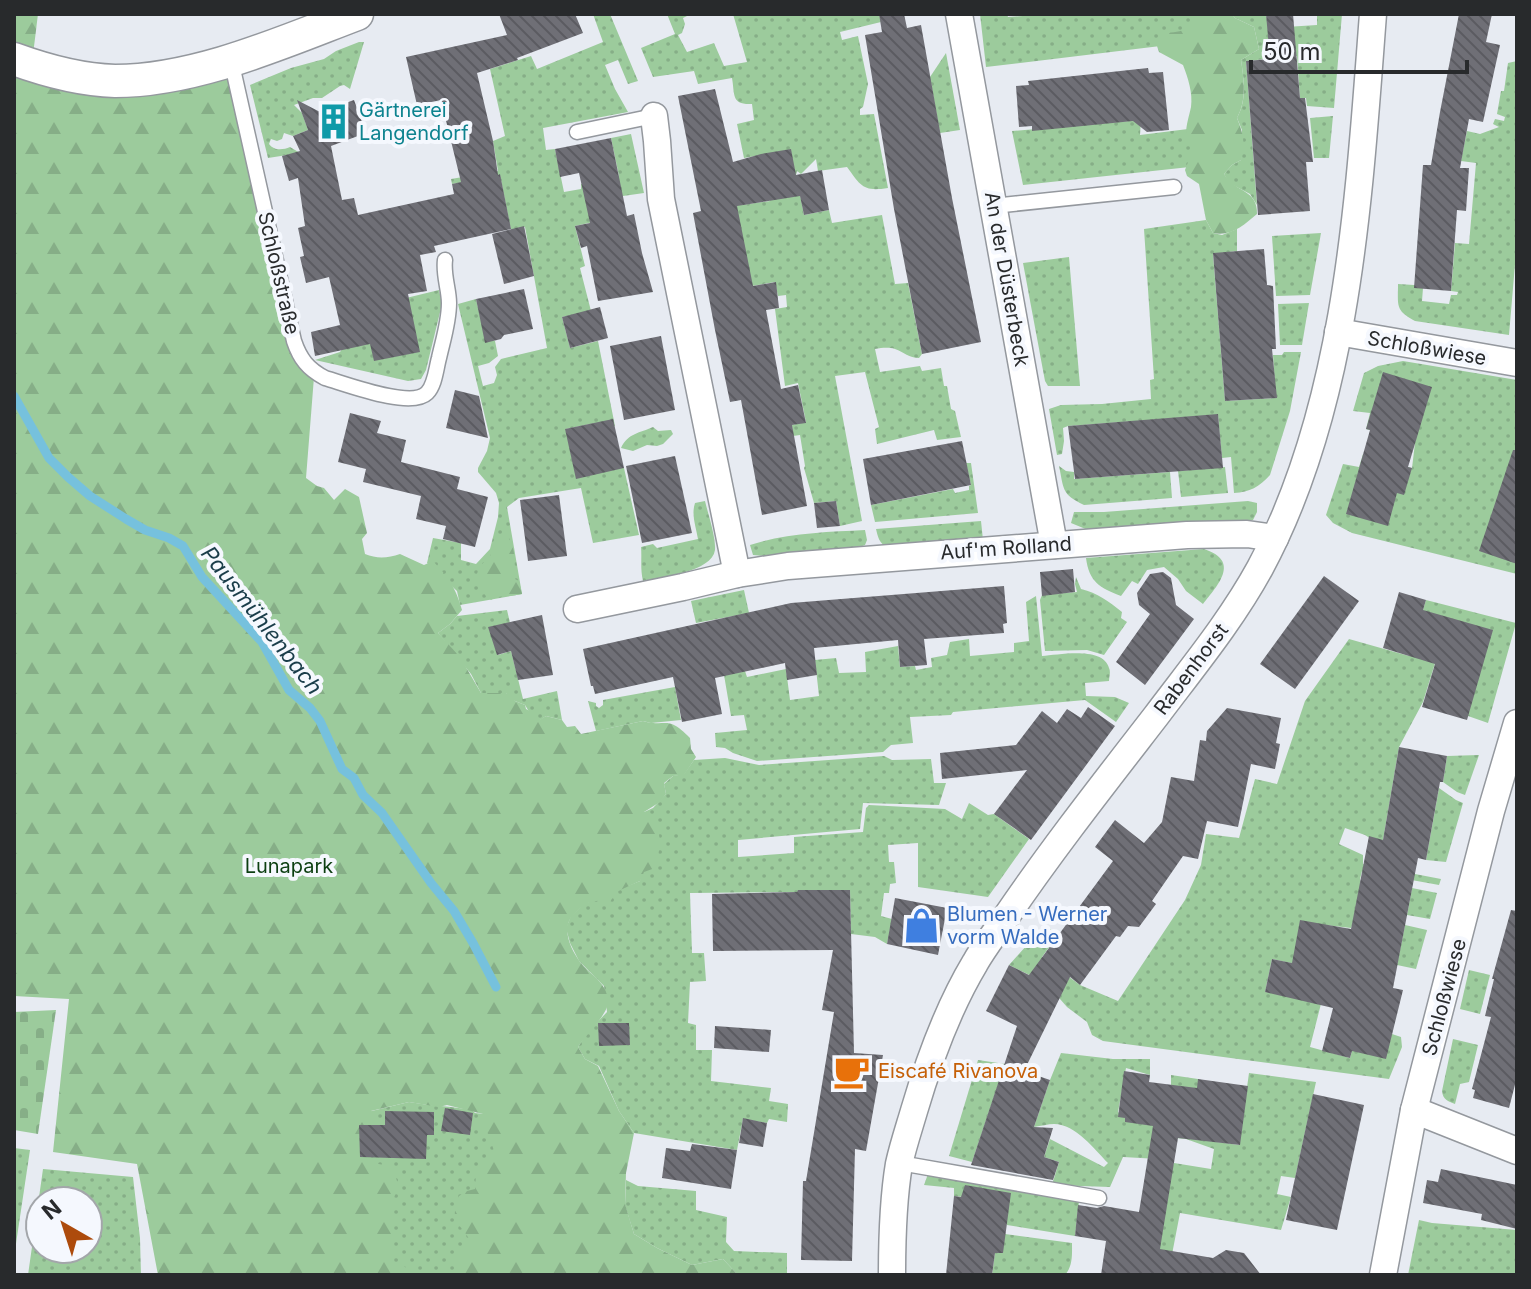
<svg xmlns="http://www.w3.org/2000/svg" width="1531" height="1289" font-family="Inter,sans-serif">
  <style>
    .grass { fill: url(#grass-dots); fill-rule: evenodd }
    .forest { fill: url(#forest-firs) }
    .cemetery { fill: url(#cemetery-stones) }
    .lines { fill: none; stroke-linecap: round; stroke-linejoin: round }
    .stream { stroke: #76c1dd; stroke-width: 9 }
    .building { fill: url(#building-back-hatch) }
    .service-casing { stroke: #94989e; stroke-width: 17 }
    .minor-casing { stroke: #94989e; stroke-width: 29 }
    .tertiary-casing { stroke: #94989e; stroke-width: 35 }
    .service { stroke: #fff; stroke-width: 14 }
    .minor { stroke: #fff; stroke-width: 26 }
    .tertiary { stroke: #fff; stroke-width: 32 }
    .labels { text-anchor: middle; stroke-width: 8; stroke-linejoin: round; paint-order: stroke }
    .culture-label { font-size: 20px; fill: #0d838f; stroke: #f5f8fe; text-anchor: start }
    .street-label { font-size: 20px; fill: #282a2c; stroke: #f5f8fe }
    .park-label { font-size: 20px; fill: #0c3f11; stroke: #f5f8fe }
    .shop-label { font-size: 20px; fill: #366cbe; stroke: #f5f8fe; text-anchor: start }
    .food-label { font-size: 20px; fill: #c56008; stroke: #f5f8fe; text-anchor: start }
    .water-label { font-size: 22px; font-style: italic; fill: #1a3d4a; stroke: #f5f8fe }
  </style>
  <defs>
    <pattern id="grass-dots" width="8" height="8" patternUnits="userSpaceOnUse" patternTransform="scale(2)"><rect width="8" height="8" fill="#9ccb9c"/><path d="M2 2h.1M6 6h.1" fill="none" stroke="#86ae87" stroke-width="1.8" stroke-linecap="round"/></pattern>
    <pattern id="forest-firs" width="22" height="20" patternUnits="userSpaceOnUse" patternTransform="scale(2)"><rect width="22" height="20" fill="#9ccb9c"/><path d="M5 1l3.5 6h-7zM16 11l3.5 6h-7z" fill="#86ae87"/></pattern>
    <pattern id="cemetery-stones" width="16" height="16" patternUnits="userSpaceOnUse" patternTransform="scale(2)"><rect width="16" height="16" fill="#9ccb9c"/><path d="M2 7V4a2 2 0 0 1 4 0v3zM10 15v-3a2 2 0 0 1 4 0v3z" fill="#86ae87"/></pattern>
    <pattern id="building-back-hatch" width="6" height="6" patternUnits="userSpaceOnUse" patternTransform="scale(2)"><rect width="6" height="6" fill="#6f6f76"/><path d="M-1 5l2 2M0 0l6 6M5-1l2 2" fill="none" stroke="#5b5b61"/></pattern>
  </defs>
  <rect width="100%" height="100%" fill="#e7ebf2"/>
  <g class="grass">
    <path d="M593,14H610L638,81L628,84L618,60L605,65L615,89L628,112L543,128L546,150L555,149L564,192L581,189V184L619,176L611,138L631,134L644,193L595,200L598,221L575,226L585,266L580,268L591,311L562,317L570,348L598,341L615,426L597,429L595,423L566,429L571,454L624,468L639,535L593,543L581,488L519,498L507,507L522,594L460,605L457,591L427,563L433,538L461,543V560L476,564L490,549L498,517L499,503L496,493L478,472V468L487,451L490,438L458,304L476,299L485,338L495,341L498,356L489,363L478,366L483,386L494,383L497,375L495,367L501,359L547,348L525,227L511,230L500,175L452,184L451,179L498,171L493,141L505,136L490,69L531,56L537,69L603,42Z"/>
    <path d="M667,14H688L689,15L683,18L685,24L682,33L678,35L687,52L714,43L724,66L747,62L733,14H879L881,22L840,32L842,40L858,36L868,84L863,107L860,109V115L874,114L888,188C863,192 861,186 847,167L818,171L816,159L801,174L797,171L796,175L804,215L829,210L832,223L882,215L895,284L908,283L922,354L919,358C909,358 904,352 895,349C888,347 882,348 875,349L880,372L920,366L922,371L941,368L944,386H947L951,409L955,411L961,437L937,440L934,430L877,444L875,429L879,427L865,372L835,376L862,521L840,526L836,501L814,503L804,468L805,466L800,435L793,436L792,425L806,422L798,383L785,386L775,309L787,307L786,295L778,296L775,282L752,286L730,204L742,205L770,201L761,155L744,158L737,124L754,120L752,104C731,105 735,95 732,78L698,84L694,71L653,77L641,48L675,34Z"/>
    <path d="M980,14H1007L1008,17L1049,14H1200L1201,38L1177,44L986,67Z"/>
    <path d="M1232,14H1266L1268,28L1317,25V14H1342L1334,108L1307,106L1306,98H1300L1297,56L1246,61L1257,205L1250,194L1229,183L1224,174L1232,165L1241,160L1242,130L1237,118C1247,100 1244,80 1241,60L1259,49L1254,27L1235,18Z"/>
    <path d="M359,42H364L350,89L344,85L340,86L322,98H313L294,105L302,113L308,130L293,136L284,133L282,139L277,141L271,139L269,144C274,151 283,150 290,147L300,153L268,158L250,85L291,68L324,59L336,51Z"/>
    <path d="M946,53L960,130L940,133L930,77Z"/>
    <path d="M1517,61V241L1509,335L1415,321C1395,310 1398,306 1398,284L1414,285L1423,288L1422,301L1449,304L1451,295H1457L1458,292L1451,291L1455,243L1469,244L1476,163L1461,161L1467,131L1480,134L1499,127L1493,124L1495,119L1504,121L1505,117L1497,114L1501,91H1504L1508,63Z"/>
    <path d="M1333,116L1329,158H1314L1310,118Z"/>
    <path d="M1141,120L1140,135L1196,128L1199,166L1023,185L1012,131Z"/>
    <path d="M1206,220L1213,233L1222,235L1237,229V251L1213,254L1225,401L1276,398L1273,355H1282L1284,352H1301L1290,411L1270,475C1259,487 1250,492 1234,493L1231,457L1222,458L1218,415L1068,426L1063,428L1064,441L1062,454L1057,455L1049,409L1061,405L1102,404L1151,399L1150,380L1154,379L1144,229Z"/>
    <path d="M1321,233L1310,295L1276,296L1272,236Z"/>
    <path d="M1069,257L1080,386H1048L1045,381L1023,263Z"/>
    <path d="M439,290L442,304L426,370L421,379L408,381L315,360L340,352L348,340L402,299Z"/>
    <path d="M1309,303L1302,345H1280L1278,304Z"/>
    <path d="M1403,361L1517,380V574L1352,533L1333,523L1326,515L1343,464L1359,467L1363,454L1412,468L1415,443L1366,429L1370,413L1353,411L1364,373L1378,366Z"/>
    <path d="M653,427L658,431L671,430L673,434L663,444L657,446L647,445L633,451L621,448C628,433 640,433 653,427Z"/>
    <path d="M966,463H971L978,513L875,522L871,505L953,489L955,493L969,490V486L971,485Z"/>
    <path d="M1059,466L1066,471L1074,472V479L1170,472L1172,498L1084,505C1061,494 1064,489 1059,466Z"/>
    <path d="M1225,467L1228,493L1181,497L1178,471Z"/>
    <path d="M705,501C708,514 716,537 715,550C712,572 661,577 643,581C640,568 642,559 641,547L653,544L657,548L698,539C696,527 691,515 695,503Z"/>
    <path d="M1248,501L1257,503V512L1253,520L1109,530H1088L1071,523L1074,512H1104Z"/>
    <path d="M981,521L983,540L887,546C879,544 878,537 876,529Z"/>
    <path d="M865,530L867,540L865,545L857,548L765,556L753,555L750,545C786,533 827,532 865,530Z"/>
    <path d="M1204,549C1241,561 1218,585 1203,604L1186,591L1178,579L1164,567L1147,570L1138,584L1132,581L1121,596C1100,588 1089,582 1086,558Z"/>
    <path d="M1076,577L1081,589C1098,593 1108,601 1122,612L1121,618L1127,622L1104,655L1087,650L1045,651L1040,600L1042,595L1077,592L1075,584Z"/>
    <path d="M744,590L749,613L696,623L691,601Z"/>
    <path d="M1036,596L1042,656C1059,655 1103,646 1109,668C1111,672 1109,677 1109,681L1085,683L1086,696L1115,697L1129,703L1116,722L1085,700L953,712L951,715L910,717L913,743L891,745L883,752L757,761L733,753L725,748L716,747L715,733L747,730L744,715L731,716L724,675L745,671L747,677L786,669L790,700L819,696L815,660L836,658L839,673L866,672L865,652L898,646L900,667L915,666L916,670L932,667L931,658L947,655L950,642L969,639L970,656L1014,652V643L1029,641L1026,602Z"/>
    <path d="M1426,600L1516,623L1488,723L1468,716L1449,618L1423,702L1399,747L1382,846L1365,835L1345,828L1339,844L1363,855V864L1441,879L1439,885L1362,871L1360,879L1362,899L1351,928L1325,925L1301,965L1272,959L1265,992L1323,996L1310,1047L1350,1058L1352,1051L1392,1034L1401,1037L1402,1047L1389,1079L1103,1041L1092,1035L1087,1022L1067,1007L1046,983L1009,965L1045,925L1058,935L1042,957L1080,985L1118,1001L1185,900L1201,865L1206,834L1239,838L1255,779L1277,784L1305,701L1349,639L1409,656Z"/>
    <path d="M507,610L510,623L498,655L511,651L523,699L557,691L562,720L546,716L536,723L525,705L515,701L506,693H481L471,674L438,633L450,624L457,616Z"/>
    <path d="M675,687L681,720L651,723L643,721L596,731L588,701L596,703V706L599,708L603,705V700Z"/>
    <path d="M1479,755L1465,795L1457,792L1443,782L1447,756Z"/>
    <path d="M884,756L892,760L931,759L934,783H946L939,805L863,803L860,829L738,840V857L794,853V837L863,832L866,808L869,805L945,809L962,819L969,803L988,815L994,814L1029,839L988,897L918,887V843L888,845L889,862H894L896,883L890,884L889,893H884L881,916L892,919L887,944L875,937L851,934L850,890H799L797,892L690,893L692,953H704L706,981L690,982L688,1023L696,1025V1050H712L711,1081L771,1088L769,1101L788,1104L787,1122L769,1119L767,1123L743,1119L737,1150L634,1133L619,1111L599,1066L585,1059L578,1047L586,1034L607,1012L604,986L579,961L570,943L566,928L571,916L584,904L640,881L644,812L653,808L666,794L664,784L673,776L684,774L694,760L725,758L759,765Z"/>
    <path d="M1439,788L1456,800L1463,803L1446,862L1426,860Z"/>
    <path d="M1412,888L1437,893L1430,919L1407,915Z"/>
    <path d="M1405,925L1427,930L1416,969L1397,965Z"/>
    <path d="M1469,970L1490,975L1480,1014L1460,1009Z"/>
    <path d="M1453,1039L1478,1045L1469,1082L1460,1084L1455,1104C1448,1101 1443,1100 1442,1091Z"/>
    <path d="M1061,1053L1113,1059H1150V1075L1126,1068L1118,1112L1125,1118L1171,1085V1075L1198,1079L1217,1142L1239,1145L1249,1073L1316,1082L1295,1178L1281,1176L1277,1194L1291,1197L1281,1230L1180,1213L1168,1275H1133L1174,1163L1211,1169L1214,1149L1186,1139L1164,1137L1158,1159L1123,1157L1110,1187L1052,1185L1059,1162L1044,1157L1050,1139L1104,1167L1108,1163C1095,1150 1076,1124 1054,1124C1048,1124 1041,1126 1034,1127L1050,1080Z"/>
    <path d="M978,1060L1005,1064L972,1162L949,1156Z"/>
    <path d="M409,1102C431,1106 451,1106 472,1110L475,1113L484,1114L496,1132L503,1275H392L355,1115Z"/>
    <path d="M14,1148L30,1150L14,1257Z"/>
    <path d="M43,1169L133,1177L140,1238L141,1275H28ZM40,1201H88V1249H40Z"/>
    <path d="M928,1174L1079,1202L1075,1236L1007,1225L1000,1201L954,1196V1188L924,1185Z"/>
    <path d="M626,1180L638,1186L696,1191V1210L727,1217L726,1242L734,1251L787,1253V1275H738L723,1259L692,1265L657,1248L634,1234L625,1205Z"/>
    <path d="M1419,1220L1432,1223L1517,1230V1275H1408Z"/>
    <path d="M1005,1234L1072,1243C1072,1254 1073,1266 1065,1275H992L995,1253Z"/>
  </g>
  <g class="forest">
    <path d="M14,14H38L32,63L14,56Z"/>
    <path d="M1195,14H1232L1235,18L1254,27L1259,49L1241,60C1244,80 1247,100 1237,118C1243,133 1246,144 1241,160L1232,165L1224,174C1235,193 1258,189 1257,214C1244,225 1231,237 1213,233L1206,220L1199,184L1187,176L1185,170L1195,144L1186,135C1186,124 1189,117 1191,107C1193,93 1188,78 1183,65L1159,52L1157,46L1159,35C1174,30 1194,35 1195,14Z"/>
    <path d="M14,61L46,72L227,66L276,273L314,377L306,478L317,486L324,488L334,500L345,489L359,497L367,533L362,539L365,554C377,559 388,558 400,554L424,565L433,561C448,577 456,588 462,610L450,624L438,633L460,657L481,693H506L513,695L515,701L525,705L526,709L534,713L536,722L546,716L562,720L567,727L575,726L581,734L643,721C668,728 666,714 690,738L691,749L696,757L684,775L673,776L664,783L666,794L660,802L644,812C665,832 661,843 655,868L644,872L640,881L616,892L610,902C594,899 588,901 576,912C560,925 569,947 580,962C590,975 607,982 608,1001C609,1014 586,1034 578,1047L585,1059L598,1066L619,1111L634,1133L626,1173L625,1204L634,1234L657,1248L692,1265L723,1259L738,1275H456C452,1259 455,1250 471,1244C468,1232 455,1225 455,1215C454,1210 458,1202 459,1196L467,1191L475,1189L476,1175L497,1156L493,1148L491,1137L480,1125L483,1114L447,1105L439,1107L409,1102L371,1111L375,1124L372,1129L371,1162C380,1165 386,1164 393,1169L399,1187L392,1201V1266H404L410,1271V1275H158L137,1164L53,1152L69,999L14,996Z"/>
    <path d="M506,534C517,548 514,562 515,579L519,581L522,594C511,597 500,595 491,600L485,595L483,586L478,584C473,558 494,565 493,544L500,540V536Z"/>
  </g>
  <path class="cemetery" d="M56,1010L38,1134L14,1130V1012Z"/>
  <g class="lines">
    <path class="stream" d="M14,396L49,458L68,477L90,496L126,519L145,530L169,538L183,546L202,577L262,642L289,690L310,708L320,721L342,769L354,778L363,795L382,813L431,883L454,911L473,943L496,987"/>
  </g>
  <g class="building">
    <path d="M499,14H575L583,33L517,58L518,60L477,73L493,141L498,175L500,174L511,229L434,246L436,252L420,255L427,291L408,294L420,352L374,361L370,344L315,356L311,332L340,325L329,277L306,283L300,257L304,256L298,228L305,226L298,178L289,181L282,156L300,151L293,136L308,130L297,100L320,112L354,100L366,133L331,146L342,200L354,198L358,215L454,194L452,184L461,182L441,100L417,105L406,57L507,35Z"/>
    <path d="M879,14H904L907,28L921,25L952,198L981,342L922,354L894,209L865,35L882,32Z"/>
    <path d="M1266,14H1293L1300,98H1305L1313,162H1306L1310,211L1258,215L1246,61L1270,59Z"/>
    <path d="M1459,14H1492L1486,42L1500,45L1483,122L1469,119L1460,168H1469L1466,211L1457,210L1451,291L1414,288L1423,165H1431L1440,112Z"/>
    <path d="M1148,68L1149,73L1163,72L1169,130L1147,132L1133,121L1032,131V126L1019,127L1016,86L1029,85L1028,81Z"/>
    <path d="M715,89L733,162L761,154L791,149L796,175L822,170L829,210L804,215L800,196L737,206L753,286L776,282L779,308L766,310L781,389L798,385L806,423L792,425L807,506L762,515L741,400L730,402L715,330L693,213L701,211L678,96Z"/>
    <path d="M611,138L627,216L634,214L642,253L653,292L598,301L587,246L581,248L575,226L590,223L579,173L560,177L555,149Z"/>
    <path d="M524,226L534,276L504,284L492,234Z"/>
    <path d="M1264,249L1267,285L1273,286L1276,349H1272L1277,398L1225,401L1213,253Z"/>
    <path d="M524,289L533,329L504,335L501,339L485,343L476,299Z"/>
    <path d="M600,307L608,338L570,348L562,317Z"/>
    <path d="M661,336L675,410L624,420L610,346Z"/>
    <path d="M1383,372L1432,387L1408,467L1412,468L1404,495L1397,493L1388,526L1346,514L1370,430L1366,429Z"/>
    <path d="M455,390L479,396L488,438L446,428Z"/>
    <path d="M350,413L381,421L377,433L406,440L401,462L460,477L457,489L488,497L475,547L443,539L446,526L416,519L421,496L363,482L366,469L338,462Z"/>
    <path d="M1218,414L1223,468L1075,479L1068,426Z"/>
    <path d="M613,419L624,468L576,479L565,429Z"/>
    <path d="M962,441L971,485L871,505L863,459Z"/>
    <path d="M1513,450H1517V564L1479,551Z"/>
    <path d="M675,456L692,533L642,543L626,466Z"/>
    <path d="M559,495L567,556L528,561L520,500Z"/>
    <path d="M836,501L840,526L817,528L814,503Z"/>
    <path d="M1073,569L1075,592L1042,596L1040,572Z"/>
    <path d="M1163,572L1171,578L1176,605L1194,619L1145,685L1116,662L1150,614L1139,605L1137,593L1150,574Z"/>
    <path d="M1324,576L1359,601L1295,689L1260,664Z"/>
    <path d="M1004,586L1007,623L1003,624L1004,633L924,639L927,665L900,667L898,640L814,648L817,675L787,680L785,663L715,678L722,714L682,722L673,677L595,694L593,686H591L583,649L791,603Z"/>
    <path d="M1399,592L1426,600L1423,610L1493,630L1467,720L1422,707L1435,664L1383,648Z"/>
    <path d="M542,615L553,675L518,680L511,651L497,655L488,627Z"/>
    <path d="M1088,707L1115,726L1031,840L994,814L1027,770L942,779L940,753L1016,745L1042,711L1057,723L1067,709L1081,718Z"/>
    <path d="M1227,708L1281,718L1276,743L1280,744L1275,769L1251,764L1238,827L1207,821L1198,859L1183,856L1152,901L1156,904L1139,927L1128,926L1120,937L1116,936L1080,985L1070,977L1024,1071L1050,1080L1034,1127L1053,1128L1044,1157L1059,1162L1053,1180L971,1165L1017,1026L986,1011L1009,965L1029,975L1113,861L1095,847L1115,820L1144,843L1162,822L1171,777L1194,781L1200,740L1206,741L1207,731Z"/>
    <path d="M1399,747L1447,756L1443,782H1440L1426,860L1418,858L1393,988L1403,990L1386,1059L1352,1051L1350,1058L1322,1051L1333,1008L1265,992L1272,959L1292,963L1300,920L1351,929L1369,836L1383,840Z"/>
    <path d="M798,890H850L854,1053L883,1055L866,1151L855,1149L852,1261L801,1260L803,1181H806L834,1012L822,1010L833,950L713,951L712,894L797,892Z"/>
    <path d="M895,898L947,908L938,955L887,944Z"/>
    <path d="M1511,910L1517,911V1077L1509,1108L1473,1098L1475,1090L1472,1089L1491,1017L1485,1016L1494,979H1492Z"/>
    <path d="M598,1023H629L630,1045L599,1046Z"/>
    <path d="M715,1026L771,1030L769,1052L714,1048Z"/>
    <path d="M1124,1071L1150,1075L1149,1082L1197,1088L1198,1079L1248,1086L1240,1145L1178,1138L1160,1249L1213,1258L1226,1250L1244,1253L1261,1275H1101L1106,1241L1075,1236L1078,1205L1097,1208L1104,1206L1139,1212L1153,1126L1125,1122V1118L1118,1117Z"/>
    <path d="M1313,1094L1364,1105L1337,1230L1286,1220Z"/>
    <path d="M445,1108L473,1113L470,1135L441,1131Z"/>
    <path d="M385,1111L434,1112V1135H427L426,1159L360,1157L359,1125H385Z"/>
    <path d="M743,1118L767,1123L763,1147L739,1143Z"/>
    <path d="M692,1144L737,1150L731,1189L662,1178L666,1148L690,1151Z"/>
    <path d="M1441,1169L1517,1185V1229L1481,1220L1482,1214L1423,1203L1427,1180L1438,1182Z"/>
    <path d="M965,1185L1011,1193L1003,1253H995L992,1275H946L954,1196L961,1197Z"/>
  </g>
  <g class="lines">
    <defs>
      <g id="service">
        <path d="M231,60L294,341C300,359 308,369 325,378C346,384 411,409 427,393C435,385 436,369 439,358C443,340 449,322 449,303C449,289 443,275 445,260"/>
        <path d="M577,132L654,116"/>
        <path d="M993,206L1174,187"/>
        <path d="M900,1163L1099,1198"/>
      </g>
      <g id="minor">
        <path d="M959,14L1054,545"/>
        <path d="M654,116L657,141L661,199L737,574"/>
        <path d="M1338,332L1517,363"/>
        <path d="M577,609L683,587L737,574L788,566L1187,535L1247,534L1275,538"/>
        <path d="M1414,1110L1517,1151"/>
        <path d="M892,1275C892,1238 893,1200 899,1164C903,1146 909,1128 914,1111C929,1060 948,1008 975,963C984,947 996,932 1006,917C1053,848 1105,782 1156,716C1192,668 1231,621 1260,568C1348,405 1359,197 1373,14"/>
        <path d="M1383,1275L1414,1110L1491,811L1517,723"/>
      </g>
      <path id="tertiary" d="M14,59C47,71 80,80 115,81C196,81 283,42 357,14"/>
    </defs>
    <use href="#service" class="service-casing"/>
    <use href="#minor" class="minor-casing"/>
    <use href="#tertiary" class="tertiary-casing"/>
    <use href="#service" class="service"/>
    <use href="#minor" class="minor"/>
    <use href="#tertiary" class="tertiary"/>
  </g>
  <defs>
    <symbol id="building-bare" viewBox="-9 -9 18 18"><path d="M-4-6H4V6H1V3H-1V6H-4ZM-2.5-4.3h1.7v1.8h-1.7ZM.8-4.3h1.7v1.8H.8ZM-2.5-1h1.7V.8h-1.7ZM.8-1h1.7V.8H.8Z" fill="#0f9aa8" stroke="#f5f8fe" stroke-width="2.5" paint-order="stroke"/></symbol>
    <symbol id="shop-bare" viewBox="-9 -9 18 18"><path d="M-5-2.5h2.3a2.7 3.5 0 0 1 5.4 0H5L5.5 6h-11ZM-1.5-2.5h3a1.5 2.3 0 0 0-3 0Z" fill="#3f7fe0" stroke="#f5f8fe" stroke-width="2.5" paint-order="stroke"/></symbol>
    <symbol id="cafe-bare" viewBox="-9 -9 18 18"><path d="M-5.5-4.5H6V0H3Q3 3.5 0 3.5H-2.5Q-5.5 3.5-5.5 0ZM3-3.2v2h1.7v-2ZM-6 4.5H4V6H-6Z" fill="#e8710a" stroke="#f5f8fe" stroke-width="2.5" paint-order="stroke"/></symbol>
  </defs>
  <g fill-rule="evenodd">
    <use href="#building-bare" x="308" y="96" width="51" height="51"/>
    <use href="#shop-bare" x="896" y="900" width="51" height="51"/>
    <use href="#cafe-bare" x="826" y="1046" width="51" height="51"/>
  </g>
  <g class="labels">
    <g class="culture-label">
      <text x="359" y="117">Gärtnerei<tspan x="359" dy="23">Langendorf</tspan></text>
    </g>
    <g class="street-label">
      <text transform="translate(279 273) rotate(77)" y="7">Schloßstraße</text>
      <text transform="translate(1007 279) rotate(80)" y="7">An der Düsterbeck</text>
      <text transform="translate(1427 348) rotate(10)" y="7">Schloßwiese</text>
      <text transform="translate(1006 548) rotate(-4)" y="7">Auf'm Rolland</text>
      <text transform="translate(1191 669) rotate(-53)" y="7">Rabenhorst</text>
      <text transform="translate(1444 997) rotate(-75)" y="7">Schloßwiese</text>
    </g>
    <g class="park-label">
      <text x="289" y="873">Lunapark</text>
    </g>
    <g class="shop-label">
      <text x="947" y="921">Blumen - Werner<tspan x="947" dy="23">vorm Walde</tspan></text>
    </g>
    <g class="food-label">
      <text x="878" y="1078">Eiscafé Rivanova</text>
    </g>
    <g class="water-label">
      <text transform="translate(262 620) rotate(52)" y="8">Pausmühlenbach</text>
    </g>
  </g>
  <rect width="1531" height="1289" fill="none" stroke="#282a2c" stroke-width="32"/>
  <g transform="translate(64 1225) rotate(321)"><circle r="38" fill="#f5f8fe" stroke="#a3a6aa" stroke-width="2"/>
  <path d="M0-6L14 30L0 20L-14 30Z" fill="#ad4b0c"/>
  <text y="-12" font-size="22" font-weight="bold" text-anchor="middle" fill="#282a2c">N</text>
  </g>
  <path d="M1251 60v12h216v-12" fill="none" stroke="#282a2c" stroke-width="4"/>
  <text x="1263" y="60" font-size="24" fill="#282a2c" stroke="#f5f8fe" stroke-width="6" paint-order="stroke">50 m</text>
</svg>
